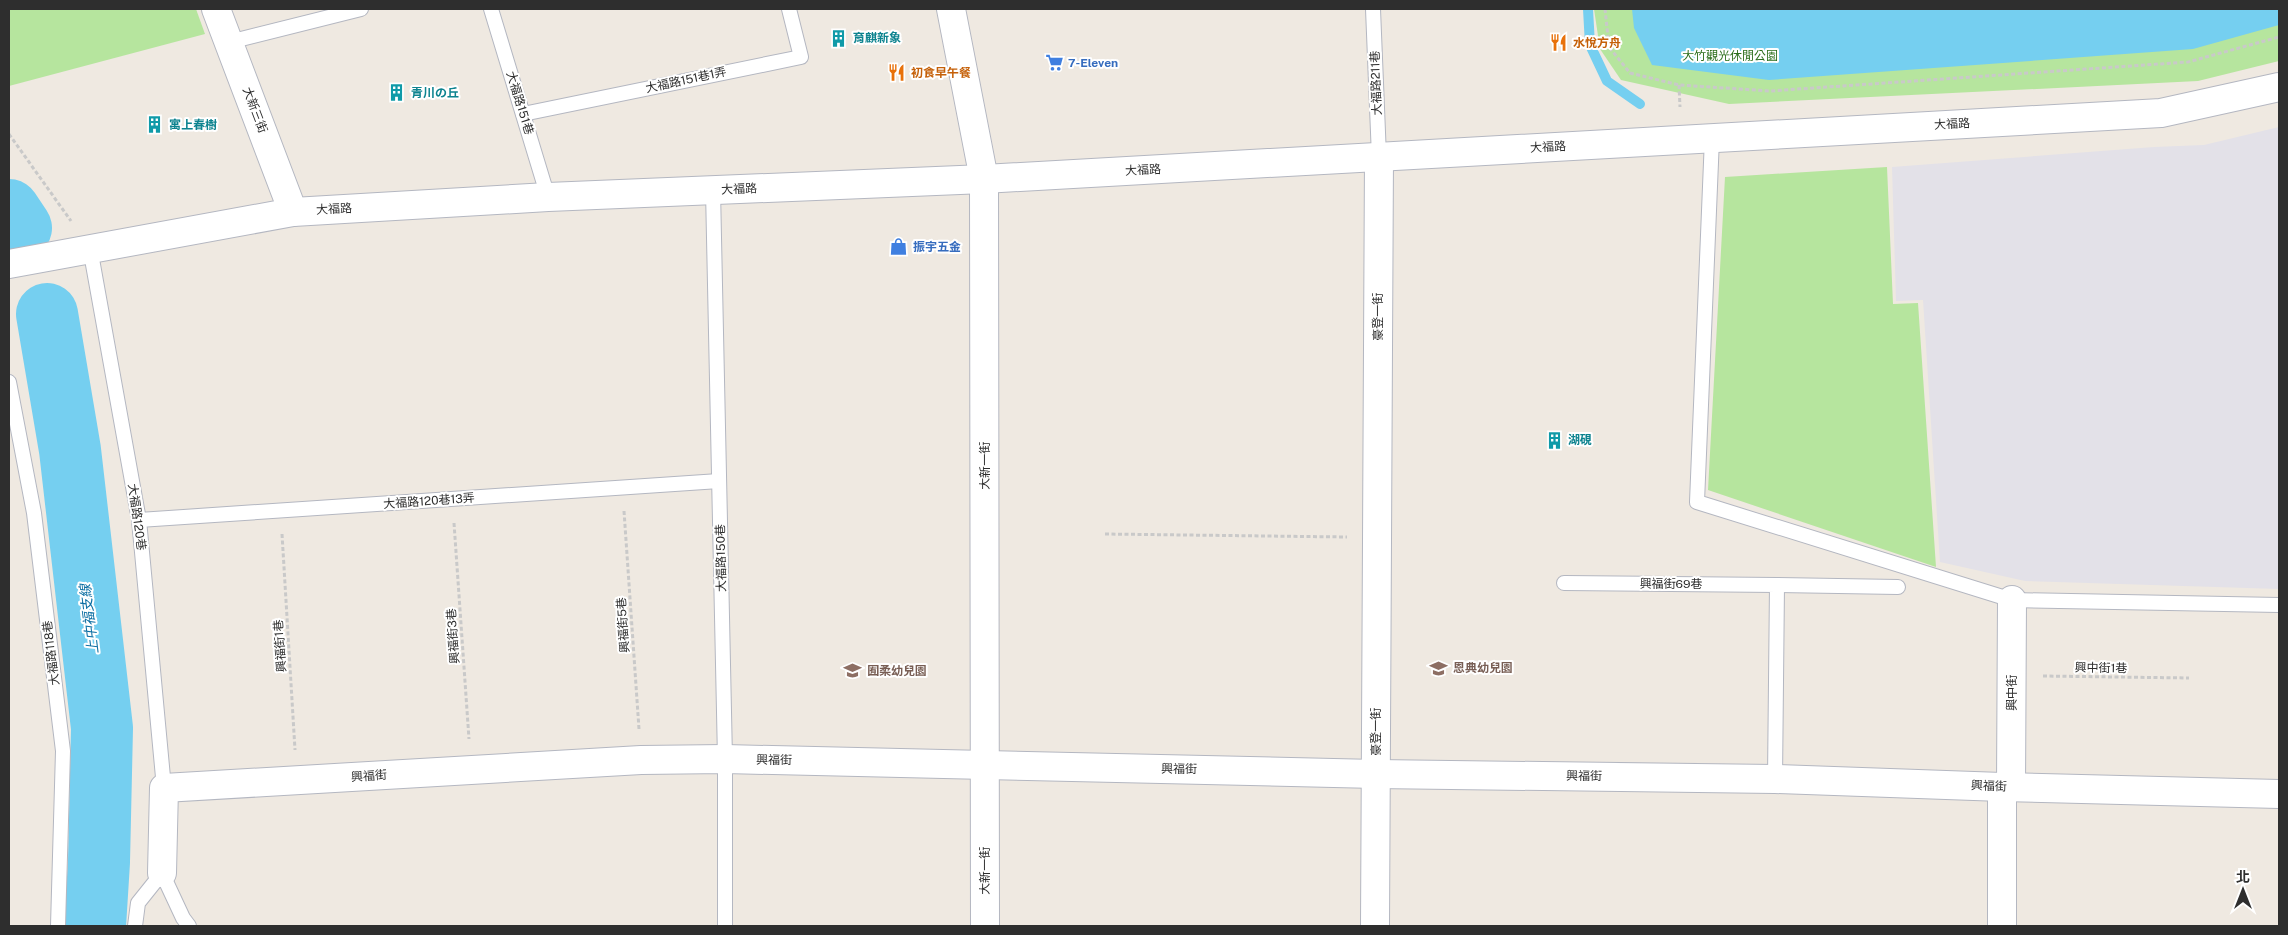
<svg xmlns="http://www.w3.org/2000/svg" width="2288" height="935" font-family="'Public Sans','Noto Sans TC','Noto Sans JP',sans-serif">
  <style>
    .industrial { fill: #e3e1e8 }
    .green { fill: #b6e59e }
    .water { fill: #75cff0 }
    .lines { fill: none; stroke-linecap: round; stroke-linejoin: round }
    .stream { stroke: #75cff0; stroke-width: 10 }
    .river { stroke: #75cff0; stroke-width: 62 }
    .service-casing { stroke: #b4b7c1; stroke-width: 16 }
    .minor-casing { stroke: #b4b7c1; stroke-width: 30 }
    .tertiary-casing { stroke: #b4b7c1; stroke-width: 30 }
    .path { stroke: #c9c9c9; stroke-width: 3; stroke-dasharray: 4 2.5; stroke-linecap: butt }
    .service { stroke: #fff; stroke-width: 14 }
    .minor { stroke: #fff; stroke-width: 28 }
    .tertiary { stroke: #fff; stroke-width: 28 }
    .labels { text-anchor: middle; stroke-width: 4; stroke-linejoin: round; paint-order: stroke }
    .culture-label { font-size: 12px; font-weight: bold; fill: #0d838f; stroke: #fff; text-anchor: start }
    .food-label { font-size: 12px; font-weight: bold; fill: #c56008; stroke: #fff; text-anchor: start }
    .park-label { font-size: 12px; fill: #2c6e1b; stroke: #fff }
    .shop-label { font-size: 12px; font-weight: bold; fill: #366cbe; stroke: #fff; text-anchor: start }
    .street-label { font-size: 12px; fill: #2e2e2e; stroke: #fff }
    .education-label { font-size: 12px; font-weight: bold; fill: #785e54; stroke: #fff; text-anchor: start }
    .water-label { font-size: 14px; font-style: italic; fill: #0d6fa3; stroke: #fff }
  </style>
  <rect width="100%" height="100%" fill="#efe9e1"/>
  <path class="industrial" d="M2279,127V589L2025,581L1940,562L1923,300L1896,301L1892,167L2154,147L2204,145Z"/>
  <g class="green">
    <path d="M9,9H196L205,34L9,86Z"/>
    <path d="M1594,9H2279V61L2198,81L1729,104L1621,80L1600,49Z"/>
    <path d="M1887,167L1893,304L1918,303L1936,567L1708,490L1725,177Z"/>
  </g>
  <path class="water" d="M1632,9H2279V25L2193,49L1769,80L1652,65L1634,28Z"/>
  <g class="lines">
    <path class="stream" d="M1588,9L1590,45L1607,81L1640,104"/>
    <g class="river">
      <path d="M9,210L21,228"/>
      <path d="M47,314L70,450L102,728L99,862L95,926"/>
    </g>
    <defs>
      <g id="service">
        <path d="M491,9L548,197"/>
        <path d="M1373,9L1379,157"/>
        <path d="M229,42L361,9"/>
        <path d="M523,114L801,57L789,9"/>
        <path d="M1712,138L1697,502L2012,600L2279,605"/>
        <path d="M713,190L725,759V926"/>
        <path d="M90,248L139,520L164,788"/>
        <path d="M9,382L34,513L63,751L58,926"/>
        <path d="M139,520L719,481"/>
        <path d="M1564,583L1777,585L1775,779"/>
        <path d="M1777,585L1898,587"/>
        <path d="M135,926L138,903L162,873L183,918L189,926"/>
      </g>
      <g id="minor">
        <path d="M216,9L293,212"/>
        <path d="M951,9L984,179L985,926"/>
        <path d="M2011,787L2012,600"/>
        <path d="M162,873L164,788L641,760L725,759L1376,774L1775,779L2002,787L2279,794"/>
        <path d="M1375,926L1379,157"/>
        <path d="M2002,926V787"/>
      </g>
      <path id="tertiary" d="M9,264L293,212L548,197L984,179L2161,113L2279,87"/>
    </defs>
    <use href="#service" class="service-casing"/>
    <use href="#minor" class="minor-casing"/>
    <use href="#tertiary" class="tertiary-casing"/>
    <g class="path">
      <path d="M1605,9L1609,47L1630,73L1679,85L1770,91L2188,62L2279,37"/>
      <path d="M1679,85L1680,107"/>
      <path d="M9,134L71,221"/>
      <path d="M624,511L639,729"/>
      <path d="M454,523L469,739"/>
      <path d="M282,534L295,750"/>
      <path d="M1105,534L1347,537"/>
      <path d="M2043,676L2189,678"/>
    </g>
    <use href="#service" class="service"/>
    <use href="#minor" class="minor"/>
    <use href="#tertiary" class="tertiary"/>
  </g>
  <defs>
    <symbol id="building-bare" viewBox="-9 -9 18 18"><path d="M-4-6H4V6H1V3H-1V6H-4ZM-2.5-4.3h1.7v1.8h-1.7ZM.8-4.3h1.7v1.8H.8ZM-2.5-1h1.7V.8h-1.7ZM.8-1h1.7V.8H.8Z" fill="#0f9aa8" stroke="#fff" stroke-width="2.5" paint-order="stroke"/></symbol>
    <symbol id="restaurant-bare" viewBox="-9 -9 18 18"><path d="M-5-6h1v4h1v-4h1v4h1v-4h1v5L-1.5 .5V6h-2V.5L-5-1ZM5-6V6H3V1.5H1.5Q1.5-4 5-6Z" fill="#e8710a" stroke="#fff" stroke-width="2.5" paint-order="stroke"/></symbol>
    <symbol id="supermarket-bare" viewBox="-9 -9 18 18"><path d="M-6-5.5h2.5l.6 2H6L4.5 2H-2.5L-4.4-4H-6ZM-1.5 3.2a1.3 1.3 0 1 0 .1 0ZM3 3.2a1.3 1.3 0 1 0 .1 0Z" fill="#3f7fe0" stroke="#fff" stroke-width="2.5" paint-order="stroke"/></symbol>
    <symbol id="shop-bare" viewBox="-9 -9 18 18"><path d="M-5-2.5h2.3a2.7 3.5 0 0 1 5.4 0H5L5.5 6h-11ZM-1.5-2.5h3a1.5 2.3 0 0 0-3 0Z" fill="#3f7fe0" stroke="#fff" stroke-width="2.5" paint-order="stroke"/></symbol>
    <symbol id="school-bare" viewBox="-9 -9 18 18"><path d="M0-5L7-2L0 1L-7-2ZM-4 1L0 2.5L4 1V4Q0 6-4 4Z" fill="#8d6e63" stroke="#fff" stroke-width="2.5" paint-order="stroke"/></symbol>
  </defs>
  <g fill-rule="evenodd">
    <use href="#building-bare" x="826" y="26" width="25" height="25"/>
    <use href="#restaurant-bare" x="1546" y="30" width="25" height="25"/>
    <use href="#supermarket-bare" x="1042" y="50" width="25" height="25"/>
    <use href="#restaurant-bare" x="884" y="60" width="25" height="25"/>
    <use href="#building-bare" x="384" y="80" width="25" height="25"/>
    <use href="#building-bare" x="142" y="112" width="25" height="25"/>
    <use href="#shop-bare" x="886" y="234" width="25" height="25"/>
    <use href="#building-bare" x="1542" y="428" width="25" height="25"/>
    <use href="#school-bare" x="1426" y="656" width="25" height="25"/>
    <use href="#school-bare" x="840" y="658" width="25" height="25"/>
  </g>
  <g class="labels">
    <g class="culture-label">
      <text x="853" y="42">育麒新象</text>
      <text x="411" y="97">青川の丘</text>
      <text x="169" y="129">寓上春樹</text>
      <text x="1568" y="444">湖硯</text>
    </g>
    <g class="food-label">
      <text x="1573" y="47">水悅方舟</text>
      <text x="911" y="77">初食早午餐</text>
    </g>
    <g class="park-label">
      <text x="1730" y="60">大竹觀光休閒公園</text>
    </g>
    <g class="shop-label">
      <text x="1068" y="67">7-Eleven</text>
      <text x="913" y="251">振宇五金</text>
    </g>
    <g class="street-label">
      <text transform="translate(686 80) rotate(-12)" y="4">大福路151巷1弄</text>
      <text transform="translate(1376 83) rotate(-92)" y="4">大福路211巷</text>
      <text transform="translate(520 103) rotate(73)" y="4">大福路151巷</text>
      <text transform="translate(255 110) rotate(69)" y="4">大新三街</text>
      <text transform="translate(1952 124) rotate(-3)" y="4">大福路</text>
      <text transform="translate(1548 147) rotate(-3)" y="4">大福路</text>
      <text transform="translate(1143 170) rotate(-3)" y="4">大福路</text>
      <text transform="translate(739 189) rotate(-2)" y="4">大福路</text>
      <text transform="translate(334 209) rotate(-3)" y="4">大福路</text>
      <text transform="translate(1378 317) rotate(-90)" y="4">豪登一街</text>
      <text transform="translate(985 466) rotate(-90)" y="4">大新一街</text>
      <text transform="translate(429 501) rotate(-4)" y="4">大福路120巷13弄</text>
      <text transform="translate(137 517) rotate(82)" y="4">大福路120巷</text>
      <text transform="translate(721 558) rotate(-91)" y="4">大福路150巷</text>
      <text x="1671" y="588">興福街69巷</text>
      <text transform="translate(623 625) rotate(-94)" y="4">興福街5巷</text>
      <text transform="translate(453 636) rotate(-94)" y="4">興福街3巷</text>
      <text transform="translate(280 646) rotate(-94)" y="4">興福街1巷</text>
      <text transform="translate(51 653) rotate(-97)" y="4">大福路118巷</text>
      <text transform="translate(2101 668) rotate(1)" y="4">興中街1巷</text>
      <text transform="translate(2012 693) rotate(-90)" y="4">興中街</text>
      <text transform="translate(1376 732) rotate(-90)" y="4">豪登一街</text>
      <text transform="translate(774 760) rotate(1)" y="4">興福街</text>
      <text transform="translate(1179 769) rotate(1)" y="4">興福街</text>
      <text transform="translate(369 776) rotate(-4)" y="4">興福街</text>
      <text transform="translate(1584 776) rotate(1)" y="4">興福街</text>
      <text transform="translate(1989 786) rotate(2)" y="4">興福街</text>
      <text transform="translate(985 871) rotate(-90)" y="4">大新一街</text>
    </g>
    <g class="education-label">
      <text x="1453" y="672">恩典幼兒園</text>
      <text x="867" y="675">囿柔幼兒園</text>
    </g>
    <g class="water-label">
      <text transform="translate(89 619) rotate(-97)" y="5">上中福支線</text>
    </g>
  </g>
  <rect width="2288" height="935" fill="none" stroke="#2e2e2e" stroke-width="20"/>
  <g transform="translate(2243 890)" stroke="#ffffff" stroke-width="4" paint-order="stroke">
  <path d="M0-4L9 19L0 12L-9 19Z" fill="#2e2e2e"/>
  <text y="-8" font-size="14" font-weight="bold" text-anchor="middle" fill="#2e2e2e">北</text>
  </g>
</svg>
